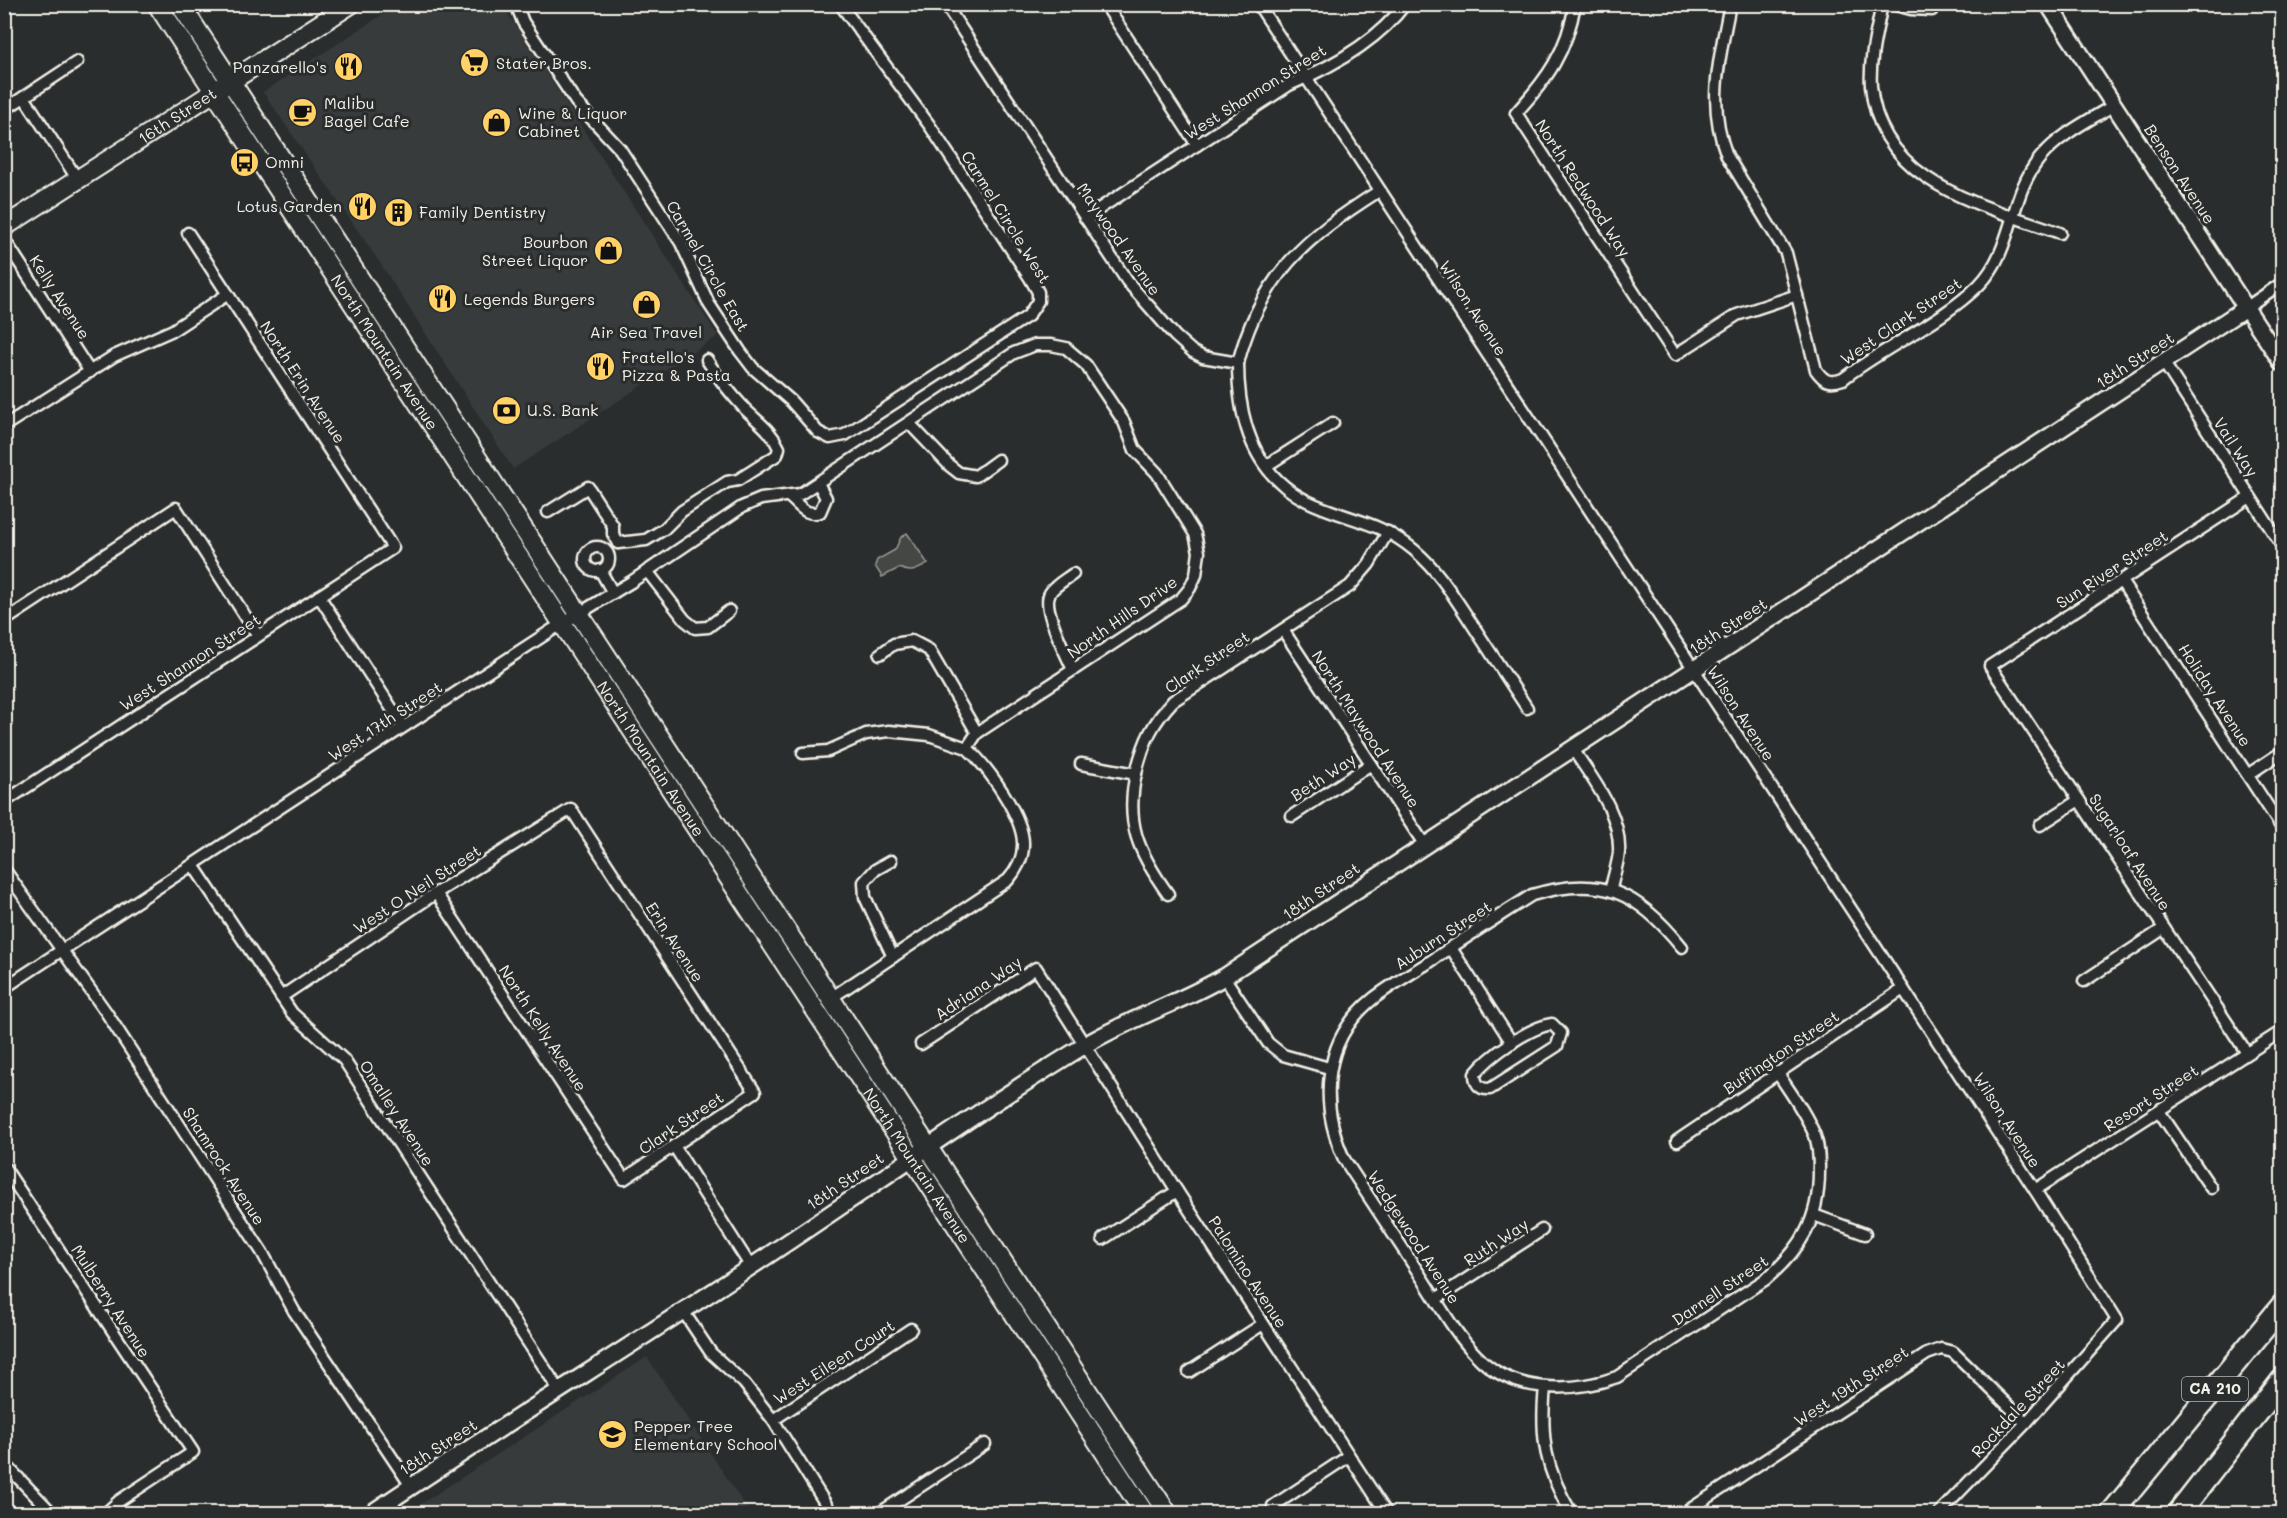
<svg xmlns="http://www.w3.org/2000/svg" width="2287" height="1518" font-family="Mali,sans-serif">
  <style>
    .built { fill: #373a3a }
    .green { fill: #444645; stroke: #9c9c96; stroke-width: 1.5 }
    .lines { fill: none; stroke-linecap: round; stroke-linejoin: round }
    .street-casing { stroke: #f4f1e8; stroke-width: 15 }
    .secondary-casing { stroke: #f4f1e8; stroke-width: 20 }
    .primary-casing { stroke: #f4f1e8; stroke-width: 22 }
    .highway-casing { stroke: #f4f1e8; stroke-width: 26 }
    .street { stroke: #2a2d2e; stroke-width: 10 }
    .secondary { stroke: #2a2d2e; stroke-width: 15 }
    .primary { stroke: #2a2d2e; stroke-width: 18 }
    .highway { stroke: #2a2d2e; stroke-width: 21 }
    .labels { text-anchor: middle; stroke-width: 6; stroke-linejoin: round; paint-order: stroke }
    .shield { fill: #2a2d2e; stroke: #b7b6b0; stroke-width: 1.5 }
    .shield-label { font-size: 15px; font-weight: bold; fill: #f4f1e8 }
    .poi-label { font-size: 16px; fill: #f4f1e8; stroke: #2a2d2e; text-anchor: start }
    .street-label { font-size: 16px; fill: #f4f1e8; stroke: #2a2d2e }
  </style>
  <rect width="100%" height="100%" fill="#2a2d2e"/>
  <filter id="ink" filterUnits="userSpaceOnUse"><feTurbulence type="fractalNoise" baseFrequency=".0167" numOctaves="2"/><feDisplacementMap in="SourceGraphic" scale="12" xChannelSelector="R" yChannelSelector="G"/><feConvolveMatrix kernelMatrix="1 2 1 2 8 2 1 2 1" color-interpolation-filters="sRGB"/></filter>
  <g filter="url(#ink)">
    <g class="built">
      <path d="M399,4L502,5L718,336L513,469L380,263L263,92Z"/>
      <path d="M647,1357L750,1513H407Z"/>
    </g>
    <path class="green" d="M907,533L928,564C917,570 911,574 899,568L882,577L875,566L877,560L895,550L901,537Z"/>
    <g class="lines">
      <defs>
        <g id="street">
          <path d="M516,4L523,22L576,102L620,149L681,243L709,304L740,351L753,368L791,401L818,432L830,438L845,435L1028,316L1038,301V292L1030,278L930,126L840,4"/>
          <path d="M945,4L1127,281L1175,336L1193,352L1203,357L1238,363C1238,419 1253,474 1307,501C1346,520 1378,520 1414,550C1438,570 1453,595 1470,621C1489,650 1508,679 1527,708"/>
          <path d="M1105,4L1197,145"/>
          <path d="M1258,4L2035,1190L2117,1320L2026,1423L1938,1514"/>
          <path d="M1575,4C1567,52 1547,79 1516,113L1675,355L1737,315L1797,295"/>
          <path d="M1730,4C1720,58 1706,102 1727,156L1786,253L1816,370C1824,381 1829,384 1843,379C1884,347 1942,322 1979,285C2014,250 2009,195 2040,158C2059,135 2088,121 2114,105"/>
          <path d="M1882,4C1877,30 1869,59 1871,86C1880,185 1984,205 2060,233"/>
          <path d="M1892,4L1911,9L1932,10"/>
          <path d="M24,97L78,180"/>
          <path d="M4,110L77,62"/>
          <path d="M1085,218L1289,85C1331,67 1378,41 1405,4"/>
          <path d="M4,239L90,372"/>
          <path d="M2247,307L2282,283"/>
          <path d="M1238,363C1261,275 1305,238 1379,191"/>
          <path d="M2164,363L2282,546"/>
          <path d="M909,423L950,466L959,473L976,476L998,460"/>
          <path d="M4,426L114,356L173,330L228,294"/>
          <path d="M1266,466L1333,423"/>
          <path d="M788,496C799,504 805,517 820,512L826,498L818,483"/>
          <path d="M548,512L588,487L613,526V534L618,543"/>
          <path d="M618,543L646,540L664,529L682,511L727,482L738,480L777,455L779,448C771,430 759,423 745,409C731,394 718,378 707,360"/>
          <circle cx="597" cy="559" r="12"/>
          <path d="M600,570L613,593"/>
          <path d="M647,571L685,620L695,628L708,627L729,611"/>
          <path d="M2121,581L2282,828"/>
          <path d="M319,596L403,726"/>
          <path d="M4,621L176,508L258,636"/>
          <path d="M1283,630L1424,844"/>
          <path d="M880,654L894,644L912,641L929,650L977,733"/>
          <path d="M1073,670C1066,653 1041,608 1050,593C1055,585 1065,580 1073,574"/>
          <path d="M1573,749C1592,779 1621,813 1619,852C1618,864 1613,877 1611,889"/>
          <path d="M803,753L828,751L866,734L889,731L929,735L967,748"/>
          <path d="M1081,764L1136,774"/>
          <path d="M2249,774L2282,752"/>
          <path d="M4,802L393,548L188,233"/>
          <path d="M1292,816L1371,764"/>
          <path d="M2040,825L2079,800"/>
          <path d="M891,861L875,870L864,882L865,897L893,957"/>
          <path d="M193,865L292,1013L344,1060L559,1390"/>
          <path d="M4,869L106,1012L262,1252L294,1311L411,1486"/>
          <path d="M1168,894C1138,852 1124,822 1137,769C1145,739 1152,724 1173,701L1350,586L1369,564L1388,532"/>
          <path d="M1682,947C1638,892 1601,874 1532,895C1497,917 1462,940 1428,963C1410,974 1391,985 1374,998C1322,1039 1319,1103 1344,1159C1370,1199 1396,1238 1422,1278C1439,1304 1455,1334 1477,1356C1513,1394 1572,1393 1617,1377L1766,1279C1801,1249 1819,1220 1819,1172C1819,1160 1819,1147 1815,1136C1806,1113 1790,1092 1777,1072"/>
          <path d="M1451,948L1512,1043"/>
          <path d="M1224,977L1268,1043L1283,1055L1329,1068"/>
          <path d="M2084,981L2163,929"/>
          <path d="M4,988L552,630L631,582L742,507L761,499L800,494L1014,353L1035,345H1051L1066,348L1086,365L1124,422L1135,450L1157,473L1195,534L1199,552L1196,575L1190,588L1181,599L977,733L967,748C987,766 1025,818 1023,846C1023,858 1016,871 1008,880L831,998"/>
          <path d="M281,997L436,893L571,809L755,1092L624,1179L436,893"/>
          <path d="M1552,1024L1561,1033L1557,1046L1490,1089C1479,1090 1475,1083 1475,1074C1489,1056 1530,1027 1552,1024Z"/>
          <path d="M921,1044L1036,968L1177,1191L1387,1514"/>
          <path d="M2247,1053L1990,666L2250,497"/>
          <path d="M2159,1111L2211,1188"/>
          <path d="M1677,1141L1903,989"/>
          <path d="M674,1146L751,1267"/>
          <path d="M4,1167L193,1452L119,1501L105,1514"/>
          <path d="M2035,1190L2282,1031"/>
          <path d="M1814,1215L1865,1234"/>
          <path d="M1103,1239L1177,1191"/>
          <path d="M1436,1299L1542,1230"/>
          <path d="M683,1311L711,1353L744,1383L773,1420L832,1514"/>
          <path d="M1189,1372L1263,1324"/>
          <path d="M1545,1387C1540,1437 1545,1470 1572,1514"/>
          <path d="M773,1420L911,1329"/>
          <path d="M4,1463L53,1514"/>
          <path d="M1273,1506L1349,1456"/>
          <path d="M878,1514L985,1444"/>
          <path d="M1683,1514L1927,1354L1941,1349L1953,1352L2026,1423"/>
        </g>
        <g id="secondary">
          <path d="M2048,4L2282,363"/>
          <path d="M370,1514C495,1430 623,1351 749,1268C862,1194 972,1114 1087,1044C1131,1018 1179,1003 1224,977L2247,307"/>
        </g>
        <g id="primary">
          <path id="s1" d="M157,4L1145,1514"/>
          <path d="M180,4L1168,1514"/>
          <path id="s2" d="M4,227L351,4"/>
        </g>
        <g id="highway">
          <path d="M2111,1514L2282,1306"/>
          <path d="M2178,1514L2282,1381"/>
        </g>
      </defs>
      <use href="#street" class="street-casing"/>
      <use href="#secondary" class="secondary-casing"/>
      <use href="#primary" class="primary-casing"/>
      <use href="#highway" class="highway-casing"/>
      <use href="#street" class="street"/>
      <use href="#secondary" class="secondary"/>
      <use href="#primary" class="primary"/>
      <use href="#highway" class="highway"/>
    </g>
  </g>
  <defs>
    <symbol id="supermarket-disc" viewBox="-11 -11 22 22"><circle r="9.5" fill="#ffd166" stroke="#2a2d2e"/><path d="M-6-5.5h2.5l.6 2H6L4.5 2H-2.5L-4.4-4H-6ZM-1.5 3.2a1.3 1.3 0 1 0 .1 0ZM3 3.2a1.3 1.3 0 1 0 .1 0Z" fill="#111"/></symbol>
    <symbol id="restaurant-disc" viewBox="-11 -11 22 22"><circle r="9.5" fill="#ffd166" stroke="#2a2d2e"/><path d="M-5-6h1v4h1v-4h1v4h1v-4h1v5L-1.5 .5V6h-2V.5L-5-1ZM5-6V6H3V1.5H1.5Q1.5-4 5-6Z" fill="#111"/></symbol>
    <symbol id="cafe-disc" viewBox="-11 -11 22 22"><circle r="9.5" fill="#ffd166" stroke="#2a2d2e"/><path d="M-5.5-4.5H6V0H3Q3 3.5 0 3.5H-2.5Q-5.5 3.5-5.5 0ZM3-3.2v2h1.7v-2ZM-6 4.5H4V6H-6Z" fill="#111"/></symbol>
    <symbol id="shop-disc" viewBox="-11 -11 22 22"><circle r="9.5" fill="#ffd166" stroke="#2a2d2e"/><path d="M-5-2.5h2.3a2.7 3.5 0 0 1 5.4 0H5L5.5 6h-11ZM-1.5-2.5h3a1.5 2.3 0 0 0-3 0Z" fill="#111"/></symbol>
    <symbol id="bus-disc" viewBox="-11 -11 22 22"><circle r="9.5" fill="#ffd166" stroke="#2a2d2e"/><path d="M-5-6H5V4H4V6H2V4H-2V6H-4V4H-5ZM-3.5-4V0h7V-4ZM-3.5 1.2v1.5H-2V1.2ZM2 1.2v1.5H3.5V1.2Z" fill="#111"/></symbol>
    <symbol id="building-disc" viewBox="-11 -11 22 22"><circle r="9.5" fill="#ffd166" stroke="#2a2d2e"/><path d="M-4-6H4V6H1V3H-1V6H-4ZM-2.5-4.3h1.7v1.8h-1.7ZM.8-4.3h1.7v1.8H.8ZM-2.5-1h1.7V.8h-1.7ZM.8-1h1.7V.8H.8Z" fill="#111"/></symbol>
    <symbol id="bank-disc" viewBox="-11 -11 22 22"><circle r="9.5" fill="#ffd166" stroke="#2a2d2e"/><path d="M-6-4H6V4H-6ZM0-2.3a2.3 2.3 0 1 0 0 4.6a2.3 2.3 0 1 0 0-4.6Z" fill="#111"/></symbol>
    <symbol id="school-disc" viewBox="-11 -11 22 22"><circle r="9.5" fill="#ffd166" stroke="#2a2d2e"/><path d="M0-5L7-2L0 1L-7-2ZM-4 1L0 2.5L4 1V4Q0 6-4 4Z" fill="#111"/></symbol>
  </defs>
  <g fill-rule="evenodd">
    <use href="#supermarket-disc" x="458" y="46" width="33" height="33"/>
    <use href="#restaurant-disc" x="332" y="50" width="33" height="33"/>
    <use href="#cafe-disc" x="286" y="96" width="33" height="33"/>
    <use href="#shop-disc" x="480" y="106" width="33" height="33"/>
    <use href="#bus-disc" x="228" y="146" width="33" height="33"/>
    <use href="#restaurant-disc" x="346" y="190" width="33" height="33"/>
    <use href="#building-disc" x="382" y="196" width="33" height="33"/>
    <use href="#shop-disc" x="592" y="234" width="33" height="33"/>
    <use href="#restaurant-disc" x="426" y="282" width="33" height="33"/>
    <use href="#shop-disc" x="630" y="288" width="33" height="33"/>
    <use href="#restaurant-disc" x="584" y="350" width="33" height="33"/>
    <use href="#bank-disc" x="490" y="394" width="33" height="33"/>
    <use href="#school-disc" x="596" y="1418" width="33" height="33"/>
  </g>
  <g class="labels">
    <rect class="shield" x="2182" y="1377" width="66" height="24" rx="4.5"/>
    <g class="shield-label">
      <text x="2215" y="1394">CA 210</text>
    </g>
    <g class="poi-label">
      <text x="496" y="69">Stater Bros.</text>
      <text x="327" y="73" text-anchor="end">Panzarello's</text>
      <text x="324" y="109">Malibu<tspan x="324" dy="18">Bagel Cafe</tspan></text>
      <text x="518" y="119">Wine &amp; Liquor<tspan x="518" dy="18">Cabinet</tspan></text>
      <text x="265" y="168">Omni</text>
      <text x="342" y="212" text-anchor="end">Lotus Garden</text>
      <text x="419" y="218">Family Dentistry</text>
      <text x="588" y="248" text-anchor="end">Bourbon<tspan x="588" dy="18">Street Liquor</tspan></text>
      <text x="464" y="305">Legends Burgers</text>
      <text x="646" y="338" text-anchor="middle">Air Sea Travel</text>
      <text x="622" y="363">Fratello's<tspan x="622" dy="18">Pizza &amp; Pasta</tspan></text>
      <text x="527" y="416">U.S. Bank</text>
      <text x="634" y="1432">Pepper Tree<tspan x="634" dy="18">Elementary School</tspan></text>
    </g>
    <g class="street-label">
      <text transform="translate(1255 92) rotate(-32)" y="6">West Shannon Street</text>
      <text dy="6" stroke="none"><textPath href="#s2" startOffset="206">16th Street</textPath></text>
      <text transform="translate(2180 174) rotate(57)" y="6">Benson Avenue</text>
      <text transform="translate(1583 188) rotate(57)" y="6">North Redwood Way</text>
      <text transform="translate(1006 217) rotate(58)" y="6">Carmel Circle West</text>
      <text transform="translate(1119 239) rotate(55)" y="6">Maywood Avenue</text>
      <text transform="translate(708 266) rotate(60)" y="6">Carmel Circle East</text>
      <text transform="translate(60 297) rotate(57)" y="6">Kelly Avenue</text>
      <text transform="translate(1473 308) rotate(57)" y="6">Wilson Avenue</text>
      <text transform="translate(1901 321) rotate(-34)" y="6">West Clark Street</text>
      <text dy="6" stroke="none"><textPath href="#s1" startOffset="416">North Mountain Avenue</textPath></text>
      <text transform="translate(2135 360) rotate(-33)" y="6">18th Street</text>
      <text transform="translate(303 382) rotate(57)" y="6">North Erin Avenue</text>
      <text transform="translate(2236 447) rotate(57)" y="6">Vail Way</text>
      <text transform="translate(2112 569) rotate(-33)" y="6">Sun River Street</text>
      <text transform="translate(1122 617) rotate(-35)" y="6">North Hills Drive</text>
      <text transform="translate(1728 626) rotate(-33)" y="6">18th Street</text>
      <text transform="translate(190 662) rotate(-33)" y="6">West Shannon Street</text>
      <text transform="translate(1207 662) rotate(-34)" y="6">Clark Street</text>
      <text transform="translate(2215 695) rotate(57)" y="6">Holiday Avenue</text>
      <text transform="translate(1741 713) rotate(57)" y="6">Wilson Avenue</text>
      <text transform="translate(385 721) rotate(-33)" y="6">West 17th Street</text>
      <text transform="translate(1366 729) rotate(57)" y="6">North Maywood Avenue</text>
      <text dy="6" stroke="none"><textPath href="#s1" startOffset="902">North Mountain Avenue</textPath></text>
      <text transform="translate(1323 777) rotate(-33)" y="6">Beth Way</text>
      <text transform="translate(2130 852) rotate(57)" y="6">Sugarloaf Avenue</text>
      <text transform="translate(417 889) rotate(-33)" y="6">West O Neil Street</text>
      <text transform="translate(1321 891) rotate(-34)" y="6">18th Street</text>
      <text transform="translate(1443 935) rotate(-33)" y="6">Auburn Street</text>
      <text transform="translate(675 942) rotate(57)" y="6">Erin Avenue</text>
      <text transform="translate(978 988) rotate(-34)" y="6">Adriana Way</text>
      <text transform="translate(543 1028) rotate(57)" y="6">North Kelly Avenue</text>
      <text transform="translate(1781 1052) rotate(-34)" y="6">Buffington Street</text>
      <text transform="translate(2151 1098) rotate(-33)" y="6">Resort Street</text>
      <text transform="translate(397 1113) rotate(57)" y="6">Omalley Avenue</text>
      <text transform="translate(2007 1120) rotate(57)" y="6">Wilson Avenue</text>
      <text transform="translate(681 1123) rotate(-34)" y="6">Clark Street</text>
      <text transform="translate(224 1166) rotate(57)" y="6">Shamrock Avenue</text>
      <text dy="6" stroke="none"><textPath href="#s1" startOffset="1388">North Mountain Avenue</textPath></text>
      <text transform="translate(845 1181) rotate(-34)" y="6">18th Street</text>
      <text transform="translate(1414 1237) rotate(57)" y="6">Wedgewood Avenue</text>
      <text transform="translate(1496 1242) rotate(-33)" y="6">Ruth Way</text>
      <text transform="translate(1248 1272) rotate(57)" y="6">Palomino Avenue</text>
      <text transform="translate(1720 1290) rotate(-34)" y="6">Darnell Street</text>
      <text transform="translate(111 1301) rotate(57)" y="6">Mulberry Avenue</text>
      <text transform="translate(834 1362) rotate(-33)" y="6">West Eileen Court</text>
      <text transform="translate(1851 1386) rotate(-33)" y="6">West 19th Street</text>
      <text transform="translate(2018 1408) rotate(-47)" y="6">Rockdale Street</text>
      <text transform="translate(438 1447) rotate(-33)" y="6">18th Street</text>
    </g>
  </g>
  <rect width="2287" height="1518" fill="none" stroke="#2a2d2e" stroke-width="24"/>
  <rect x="12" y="12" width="2263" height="1494" fill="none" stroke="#f4f1e8" stroke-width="2" filter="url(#ink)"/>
</svg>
